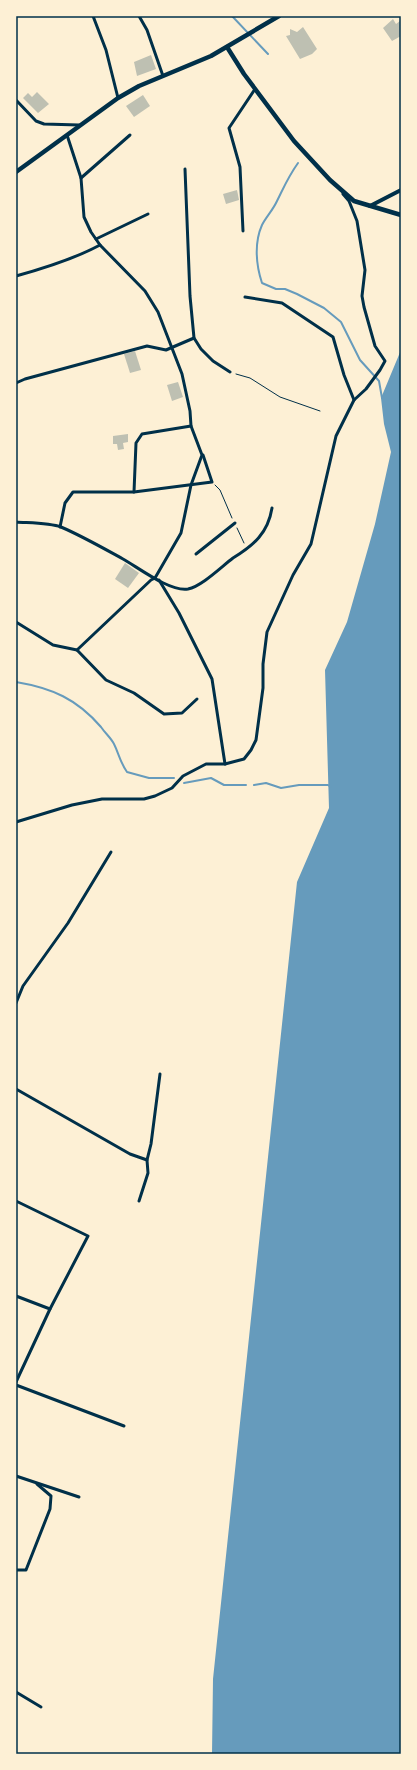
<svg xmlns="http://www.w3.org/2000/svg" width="417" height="1770" font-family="Manrope,sans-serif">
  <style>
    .water { fill: #669bbc }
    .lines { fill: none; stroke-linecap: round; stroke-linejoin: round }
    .stream { stroke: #669bbc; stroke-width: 2 }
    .building { fill: #bec0b2 }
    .path { stroke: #003049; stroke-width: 1 }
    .minor { stroke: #003049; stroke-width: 3 }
    .tertiary { stroke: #003049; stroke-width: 4 }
    .secondary { stroke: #003049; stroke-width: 4.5 }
    .neatline { fill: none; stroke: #003049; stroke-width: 1.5 }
  </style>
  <rect width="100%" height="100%" fill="#fdf0d5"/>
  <path class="water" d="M401,350V1754H212L213,1679L297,882L329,808L325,670L347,622L375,524L391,452L384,424L381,398Z"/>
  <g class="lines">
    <g class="stream">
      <path d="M232,16L268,54"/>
      <path d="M298,163C288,177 284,187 277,201C273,210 266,217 262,225C254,243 256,265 262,283L276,289H285L297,294L324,308L341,322L360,360L379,381L382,398"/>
      <path d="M16,682C52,688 77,699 101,727C105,733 111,738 114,744C119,754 120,762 127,772L149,778H174"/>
      <path d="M184,783L211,778L224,785H246"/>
      <path d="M254,785L266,783L281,788L299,785H328L331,787"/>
    </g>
  </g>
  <g class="building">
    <path d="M393,19L396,24L400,21L401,22V36L392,41L383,28Z"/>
    <path d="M303,27L317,49L312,54L300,59L286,36L290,35V29L297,32Z"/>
    <path d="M151,55L156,69L137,76L134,62Z"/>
    <path d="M37,92L49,104L38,113L23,98L28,93L32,97Z"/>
    <path d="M143,95L150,106L134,117L126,106Z"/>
    <path d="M237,190L239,200L226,204L223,194Z"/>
    <path d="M135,351L141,370L130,373L124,354Z"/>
    <path d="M178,382L183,397L172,401L167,385Z"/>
    <path d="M128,434V442L123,443L124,449L118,450L117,444H113V436Z"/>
    <path d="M125,563L139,573L128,588L115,579Z"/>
  </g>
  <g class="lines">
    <g class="path">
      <path d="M236,374L250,378L280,397L320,411"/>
      <path d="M215,485L220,490L232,518"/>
      <path d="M237,528L244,543"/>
    </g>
    <g class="minor">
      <path d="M93,16L106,50L118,98"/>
      <path d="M139,16L147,30L163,76"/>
      <path d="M16,100L36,121L44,124L79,125"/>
      <path d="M67,135L81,178L84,217L91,232L100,245L145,291L158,312L182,374L190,411L191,426L202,455L191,485L181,533L155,578L151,580L77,650"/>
      <path d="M185,169L190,296L194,338L201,349L213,361L230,372"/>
      <path d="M81,178L130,135"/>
      <path d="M243,231L240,167L229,128L255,89"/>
      <path d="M96,239L148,214"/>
      <path d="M16,276C45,268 74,259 100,245"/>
      <path d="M245,297L282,303L333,337L344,375L354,400"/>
      <path d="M16,383L25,379L147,346L166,350L194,338"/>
      <path d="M134,492L136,443L142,434L191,426"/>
      <path d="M16,522C29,523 50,523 61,527C82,536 103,548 123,559C139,568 170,592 188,589C202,586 221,567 233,558C254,545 268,533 272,508"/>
      <path d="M60,527L65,503L73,492H134L212,482L203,455"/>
      <path d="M196,554L235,523"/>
      <path d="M159,580L179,613L212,679L225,764"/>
      <path d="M16,622L53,645L77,650L106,680L134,693L164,714L182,713L197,699"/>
      <path d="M16,822L72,805L102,799H144L155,796L172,788L183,776L206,764H225L244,759L251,750L256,740L263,688V664L267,632L293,575L311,544L336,436L354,400L366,389L380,370L385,361L375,346L364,307L362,296L365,270L357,221L349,201L343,194"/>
      <path d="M16,1003L23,986L68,923L111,852"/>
      <path d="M16,1089L130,1154L147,1160"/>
      <path d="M16,1201L88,1236L50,1309L16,1382"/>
      <path d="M139,1201L148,1173L147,1160L151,1144L160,1074"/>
      <path d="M16,1296L50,1309"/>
      <path d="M16,1385L124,1426"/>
      <path d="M16,1476L79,1497"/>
      <path d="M16,1570H26L50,1509L51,1496L37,1484"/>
      <path d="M16,1692L41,1707"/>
    </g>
    <path class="tertiary" d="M370,206L401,190"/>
    <g class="secondary">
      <path d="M227,47L244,74L294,141L330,180L354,201L401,215"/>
      <path d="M16,172L118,98L139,86L211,56L279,16"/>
    </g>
  </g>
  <rect width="417" height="1770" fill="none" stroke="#fdf0d5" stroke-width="34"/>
  <rect x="17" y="17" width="383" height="1736" class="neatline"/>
</svg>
